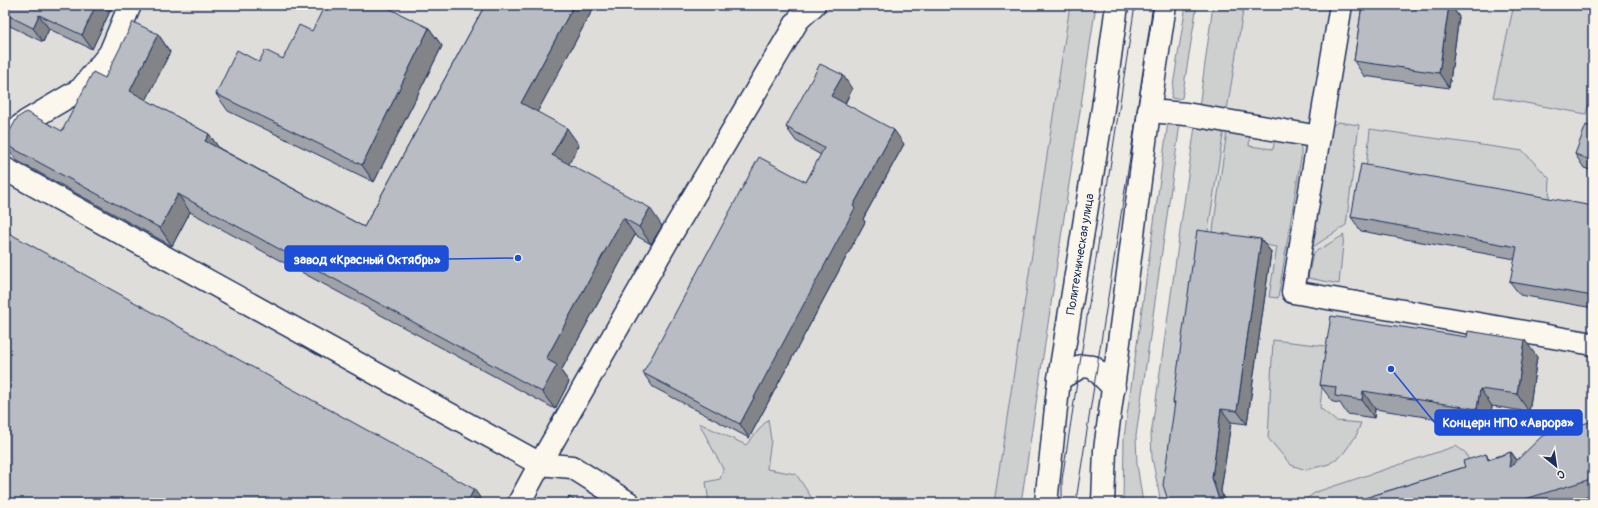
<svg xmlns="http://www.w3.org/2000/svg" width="1598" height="508" font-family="Pangolin,sans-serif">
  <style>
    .built { fill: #deddda }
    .green { fill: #cecfcf; stroke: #747f96 }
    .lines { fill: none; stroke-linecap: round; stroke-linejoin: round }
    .minor-casing { stroke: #1b2f5e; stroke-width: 25 }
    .major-casing { stroke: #1b2f5e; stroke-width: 25 }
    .minor { stroke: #fbf7ec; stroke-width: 22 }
    .major { stroke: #fbf7ec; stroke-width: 22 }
    .tram { stroke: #1b2f5e; stroke-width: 1 }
    .wall { fill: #9fa2a8; stroke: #1b2f5e }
    .shaded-wall { fill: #828488; stroke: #1b2f5e }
    .building { fill: #b9bcc3; stroke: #1b2f5e }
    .labels { text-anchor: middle; stroke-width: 3; stroke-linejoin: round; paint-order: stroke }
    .street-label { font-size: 12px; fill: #1b2f5e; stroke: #fbf7ec }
    .leader { fill: none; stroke: #1d4ed8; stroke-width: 1.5 }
    .callout-dot { fill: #1d4ed8; stroke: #fbf7ec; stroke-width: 1.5 }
    .callout { fill: #1d4ed8; stroke: #1d4ed8; stroke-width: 1.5 }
    .callout-label { font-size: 13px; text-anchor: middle; font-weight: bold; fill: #fff }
  </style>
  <rect width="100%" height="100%" fill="#eeebe4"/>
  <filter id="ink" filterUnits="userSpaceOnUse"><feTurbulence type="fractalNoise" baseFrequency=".025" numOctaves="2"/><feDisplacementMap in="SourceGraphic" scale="8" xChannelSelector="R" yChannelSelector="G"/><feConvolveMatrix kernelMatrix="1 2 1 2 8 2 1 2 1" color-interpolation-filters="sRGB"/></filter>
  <g filter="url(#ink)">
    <g class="built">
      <path d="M5,5H1070L994,503H5Z"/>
      <path d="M1244,5H1593V494L1564,503H1174L1206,243Z"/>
    </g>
    <g class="green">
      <path d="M1070,5H1096L1021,503H994Z"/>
      <path d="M1186,5H1197L1182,98L1178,99L1171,98Z"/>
      <path d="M1213,5H1244L1227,110L1199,107Z"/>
      <path d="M1514,5H1593V89L1586,114L1493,97Z"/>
      <path d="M1168,122L1180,124L1136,436L1137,464L1143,503H1123L1124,437Z"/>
      <path d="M1338,122L1359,125L1346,225L1313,247L1326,137C1329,130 1331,126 1338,122Z"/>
      <path d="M1195,126L1224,129L1206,243L1174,503H1161L1152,458L1151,435Z"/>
      <path d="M1370,129L1523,151L1550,179L1549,201L1366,170Z"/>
      <path d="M1227,131L1250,134L1249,146L1273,149L1276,136L1298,141L1301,149V158L1278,298L1269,297L1277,247L1212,237Z"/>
      <path d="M1344,235L1339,284L1308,278L1313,253Z"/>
      <path d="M1273,340L1326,346L1320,408L1336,421L1361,423L1356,436L1343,454L1329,464L1306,470L1291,465L1268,438Z"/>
      <path d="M768,419L771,440L767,469L796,474L815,503H709L706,482L720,479L723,469L699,423L746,445Z"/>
      <path d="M1456,446L1466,453L1472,469L1375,503H1300L1316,492Z"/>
    </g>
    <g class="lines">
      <defs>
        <g id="minor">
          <path d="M1341,5L1293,292L1593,344"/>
          <path d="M1149,111L1186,114L1319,137"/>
          <path d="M5,138L27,121L81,89L110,53L130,5"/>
          <path d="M5,169L540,464L572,467L629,503"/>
          <path d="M519,503L540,464L669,238L798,20L814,5"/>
        </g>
        <g id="major">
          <path d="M1059,379L1082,366L1093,367L1114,388"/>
          <path d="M1046,503L1059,379L1103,108L1117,5"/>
          <path d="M1103,503L1105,450L1149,111L1165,5"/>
        </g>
      </defs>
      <use href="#minor" class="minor-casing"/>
      <use href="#major" class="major-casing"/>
      <use href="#minor" class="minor"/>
      <use href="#major" class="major"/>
      <g class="tram">
        <path d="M1062,503V480L1135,5"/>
        <path d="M1078,503L1077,494L1154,5"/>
      </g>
    </g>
    <g class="wall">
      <path d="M5,5H113L92,49L49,29L43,42L10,26L5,19Z"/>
      <path d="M485,5H595L537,112L579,145L568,164L662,226L651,244L635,235L561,371L569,382L555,409L190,212L172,246L16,160L5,145V140L62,131L105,78L158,34L170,52L146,100L209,134L219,148L364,227Z"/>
      <path d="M1362,5H1451L1459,17L1449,88L1364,76L1354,61Z"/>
      <path d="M429,28L442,46L374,182L228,111L216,94L259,62L283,59L312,31Z"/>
      <path d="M852,89L845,104L904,144L863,219L865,222L749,438L653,387L643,373L806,182L821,155L796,141L786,127Z"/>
      <path d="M1593,128V171L1584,168L1575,154Z"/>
      <path d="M1593,206V308L1520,295L1510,282L1515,259L1361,231L1351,217Z"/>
      <path d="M1261,239L1271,252L1247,424L1231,422L1221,491L1173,402Z"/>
      <path d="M1537,357L1529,412L1492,406L1489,427L1375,409L1374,418L1347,414L1340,403L1333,402L1320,385Z"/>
      <path d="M1593,421V494L1564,503H1349L1465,467L1486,454L1489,459L1511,452L1517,460Z"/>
    </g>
    <g class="shaded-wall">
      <path d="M96,5H113L92,49L82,35Z"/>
      <path d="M574,5H595L533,120L521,103Z"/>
      <path d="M1449,5H1451L1459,17L1449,88L1439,73Z"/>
      <path d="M39,15L49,29L43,42L33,28Z"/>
      <path d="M429,28L442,46L374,182L362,165Z"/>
      <path d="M158,34L170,52L142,109L130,91Z"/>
      <path d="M843,75L852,89L841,111L831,96Z"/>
      <path d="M567,128L579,145L564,173L552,155Z"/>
      <path d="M894,130L904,144L863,219L865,222L749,438L740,424L853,206Z"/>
      <path d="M209,134L221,151L205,141Z"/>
      <path d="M178,194L190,212L172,246L160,228Z"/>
      <path d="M650,208L662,226L651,244L639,227Z"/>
      <path d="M623,218L635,235L561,371L569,382L555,409L542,392L546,359Z"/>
      <path d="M1261,239L1271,252L1247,424L1237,411Z"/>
      <path d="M1525,340L1537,357L1529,412L1517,394Z"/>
      <path d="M1480,389L1492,406L1489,427L1477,409Z"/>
      <path d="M1363,391L1375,409L1374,418L1362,400Z"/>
      <path d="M1221,409L1231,422L1221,491L1225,503H1220L1212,478Z"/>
      <path d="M1511,452L1521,466L1509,468Z"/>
      <path d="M1593,472V482L1591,479Z"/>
      <path d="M474,489L484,503H467Z"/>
    </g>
    <g class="building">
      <path d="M5,5H96L82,35L39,15L33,28L5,14Z"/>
      <path d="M325,5H364L366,6V5H382L429,28L362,165L216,94L237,50L259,62L265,50L283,59L299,25L312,31Z"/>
      <path d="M485,5H574L521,103L567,128L552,155L650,208L639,227L623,218L546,359L557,365L542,392L178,194L160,228L5,144V140L17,118L26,112L62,131L93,72L105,78L133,22L158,34L130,91L209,134L205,141L364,227Z"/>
      <path d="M1362,5H1449L1439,73L1354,61Z"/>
      <path d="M820,64L843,75L831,96L894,130L853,206L855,208L740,424L643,373L759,157L806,182L824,148L786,127Z"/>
      <path d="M1586,125L1593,128V161L1575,154Z"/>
      <path d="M1361,164L1593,206V296L1510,282L1517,247L1351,217Z"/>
      <path d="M1197,230L1261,239L1237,411L1221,409L1212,478L1220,503H1169L1163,485L1175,402H1173Z"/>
      <path d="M5,231L474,489L467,503H5Z"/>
      <path d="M1331,316L1467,337L1468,331L1525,340L1517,394L1480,389L1477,409L1363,391L1362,400L1335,396L1336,387L1320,385Z"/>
      <path d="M1593,421V472L1591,479L1512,503H1349L1465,467L1463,461L1486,454L1488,460L1511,452L1509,468L1542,436Z"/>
      <path d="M569,497L579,503H565Z"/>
    </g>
  </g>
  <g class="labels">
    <g class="street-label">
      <text transform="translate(1080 254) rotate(-81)" y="4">Политехническая улица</text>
    </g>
  </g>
  <path class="leader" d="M518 258L448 259M1391 369L1435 423"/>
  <g class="callout-dot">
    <circle cx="518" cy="258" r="4"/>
    <circle cx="1391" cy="369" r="4"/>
  </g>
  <g class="callout">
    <rect x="285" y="246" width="163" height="25" rx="4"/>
    <rect x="1435" y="410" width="147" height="25" rx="4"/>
  </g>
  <g class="callout-label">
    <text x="367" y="264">завод «Красный Октябрь»</text>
    <text x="1508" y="427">Концерн НПО «Аврора»</text>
  </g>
  <rect width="1598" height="508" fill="none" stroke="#fbf7ec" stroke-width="20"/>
  <rect x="10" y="10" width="1578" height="488" fill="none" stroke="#1b2f5e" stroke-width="1.5" filter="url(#ink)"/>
  <g transform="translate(1556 466) rotate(150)" stroke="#fbf7ec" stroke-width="3" paint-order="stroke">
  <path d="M0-3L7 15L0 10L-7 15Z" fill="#1b2f5e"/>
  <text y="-6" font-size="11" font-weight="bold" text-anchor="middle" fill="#1b2f5e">С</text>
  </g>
</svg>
